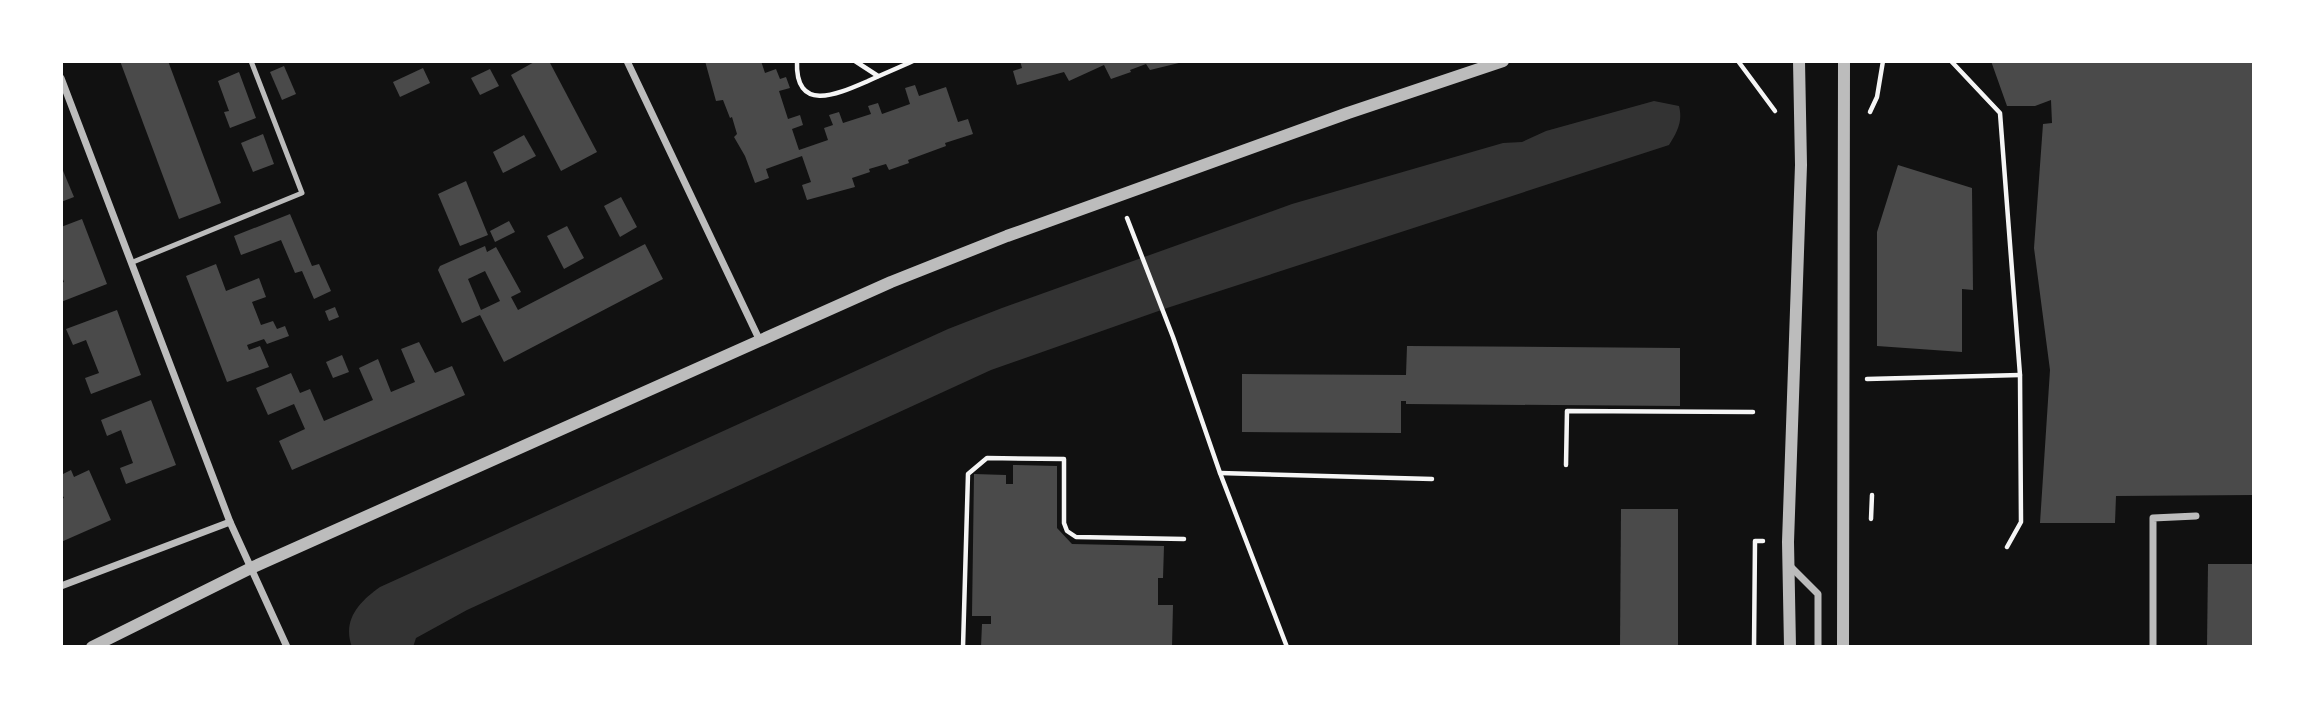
<svg xmlns="http://www.w3.org/2000/svg" width="2315" height="708" font-family="'Golos Text',sans-serif">
  <style>
    .water { fill: #333 }
    .building { fill: #4a4a4a; fill-rule: evenodd }
    .lines { fill: none; stroke-linecap: round; stroke-linejoin: round }
    .path { stroke: #f5f5f5; stroke-width: 4.5 }
    .service { stroke: #bcbcbc; stroke-width: 5 }
    .minor { stroke: #bcbcbc; stroke-width: 7 }
    .tertiary { stroke: #bcbcbc; stroke-width: 12 }
  </style>
  <rect width="100%" height="100%" fill="#111"/>
  <path class="water" d="M1654,101L1679,106C1683,122 1677,132 1669,145L1167,308L991,370L467,610L416,638L413,647H352C342,620 359,602 380,587L948,329L1002,308L1292,204L1503,143L1522,142L1546,131Z"/>
  <g class="building">
    <path d="M120,61H168L221,203L179,219Z"/>
    <path d="M536,61H549L597,152L561,171L511,75Z"/>
    <path d="M705,61H761L765,73L776,69L780,79L786,77L790,88L779,91L788,119L800,115L803,125L792,129L799,150L828,140L824,128L833,125L829,115L839,112L843,123L871,114L868,106L878,103L882,114L910,104L905,88L915,85L919,96L946,87L958,122L968,119L973,134L945,143L946,146L908,160L909,163L889,170L886,164L869,169L870,172L852,178L855,187L807,200L802,185L811,182L802,156L766,169L769,178L755,183L745,156L734,137L737,134L732,117L730,118L723,100L716,101Z"/>
    <path d="M1020,61H1183V62L1150,70L1146,64L1130,70L1131,72L1111,79L1104,65L1069,81L1064,72L1017,85L1013,71L1022,68Z"/>
    <path d="M1991,61H2254V495L2116,496L2115,523H2040L2050,370L2034,248L2043,124L2052,123L2051,100L2035,106H2007Z"/>
    <path d="M284,66L296,94L282,100L270,72Z"/>
    <path d="M423,68L430,83L400,97L393,82Z"/>
    <path d="M490,69L499,86L480,95L471,78Z"/>
    <path d="M239,72L256,118L230,128L224,112L229,111L218,81Z"/>
    <path d="M263,134L274,164L253,172L241,143Z"/>
    <path d="M524,135L536,156L503,173L493,152Z"/>
    <path d="M1898,165L1972,188L1973,290L1962,289V352L1877,346V232Z"/>
    <path d="M61,166L74,197L61,202Z"/>
    <path d="M466,181L488,235L460,246L438,194Z"/>
    <path d="M621,197L637,227L620,237L604,206Z"/>
    <path d="M290,214L312,266L319,264L331,291L314,299L302,271L295,273L281,240L241,255L234,236Z"/>
    <path d="M82,219L107,284L61,302V283L64,282L61,274V227Z"/>
    <path d="M509,221L515,232L495,242L490,231Z"/>
    <path d="M567,226L584,258L564,269L547,236Z"/>
    <path d="M645,244L663,279L504,362L480,315L462,323L438,270L440,266L485,246L487,252L496,247L521,292L511,297L518,310ZM485,271L500,301L481,310L468,279Z"/>
    <path d="M216,264L226,291L259,278L266,297L252,302L261,325L273,321L277,329L285,326L289,336L267,344L264,339L247,345L249,350L260,346L269,367L227,382L186,276Z"/>
    <path d="M335,307L339,317L329,321L325,311Z"/>
    <path d="M117,310L141,375L91,394L85,378L99,373L86,340L73,345L66,329Z"/>
    <path d="M419,342L435,373L452,366L465,395L292,470L279,441L305,429L294,404L268,415L256,388L291,373L300,393L310,389L324,421L373,400L359,368L378,359L391,392L415,382L401,349Z"/>
    <path d="M1407,346L1680,348V406L1406,404V401H1401V433L1242,432V374L1406,375Z"/>
    <path d="M342,355L349,372L333,378L326,362Z"/>
    <path d="M151,400L176,465L126,484L120,468L133,463L121,430L107,436L101,420Z"/>
    <path d="M1013,465L1057,466V528L1072,544L1164,546L1163,578H1158V605H1173L1172,647H981L982,624H991V616H972L974,474L1006,475V484H1013Z"/>
    <path d="M71,470L74,477L89,470L111,520L61,542V499L64,498L61,492V475Z"/>
    <path d="M1621,509H1678V647H1620Z"/>
    <path d="M2208,564H2254V647H2207Z"/>
  </g>
  <g class="lines">
    <g class="path">
      <path d="M797,61C795,114 838,94 868,81C883,74 898,68 913,61"/>
      <path d="M855,61L878,76"/>
      <path d="M1738,61L1775,111"/>
      <path d="M1951,61L2000,113L2020,375L2021,522L2007,547"/>
      <path d="M1870,112L1877,97L1883,61"/>
      <path d="M1127,218L1173,337L1220,473L1287,647"/>
      <path d="M1867,379L2020,375"/>
      <path d="M1566,465L1567,411L1753,412"/>
      <path d="M1220,473L1432,479"/>
      <path d="M1871,519L1872,495"/>
      <path d="M963,647L968,474L987,458L1064,459V523L1067,531L1076,537L1184,539"/>
      <path d="M1754,647L1755,541H1763"/>
    </g>
    <path class="service" d="M133,262L302,193L251,61"/>
    <g class="minor">
      <path d="M627,61L760,341"/>
      <path d="M61,78L230,522L287,647"/>
      <path d="M1790,566L1818,594V647"/>
      <path d="M61,586L230,522"/>
      <path d="M2153,647V518L2196,516"/>
    </g>
    <g class="tertiary">
      <path d="M92,647L251,568L891,282L1007,236L1348,113L1503,61"/>
      <path d="M1790,647L1788,542L1801,165L1799,61"/>
      <path d="M1843,647L1844,61"/>
    </g>
  </g>
  <rect width="2315" height="708" fill="none" stroke="#ffffff" stroke-width="126"/>
</svg>
